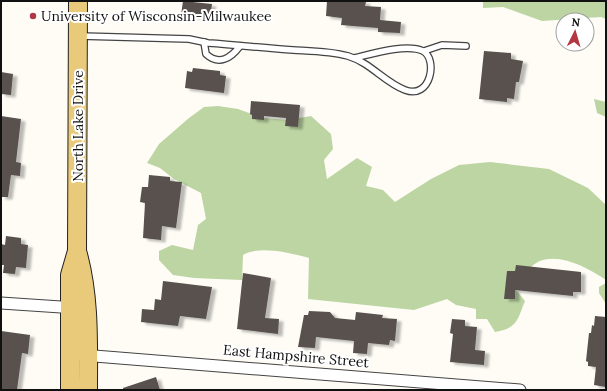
<svg xmlns="http://www.w3.org/2000/svg" width="607" height="391" font-family="Lora,serif">
  <style>
    .forest { fill: #bcd5a2 }
    .building { fill: #58514e; filter: url(#shadow) }
    .lines { fill: none; stroke-linecap: round; stroke-linejoin: round }
    .lane-casing { stroke: #444; stroke-width: 8 }
    .street-casing { stroke: #444; stroke-width: 13 }
    .primary-casing { stroke: #222; stroke-width: 20 }
    .lane { stroke: #fff; stroke-width: 5.5 }
    .street { stroke: #fff; stroke-width: 11 }
    .primary { stroke: #e9c97a; stroke-width: 18 }
    .poi-dot { fill: #b23743; stroke: #fff; stroke-width: 1.5 }
    .labels { text-anchor: middle; stroke-width: 4; stroke-linejoin: round; paint-order: stroke }
    .poi-label { font-size: 14px; fill: #111; stroke: #fff; text-anchor: start }
    .street-label { font-size: 14px; fill: #111; stroke: #fff }
  </style>
  <defs>
    <filter id="shadow"><feDropShadow dx="4.5" dy="2.5" stdDeviation="1" flood-color="#0004"/></filter>
  </defs>
  <rect width="100%" height="100%" fill="#fefcf5"/>
  <g class="forest">
    <path d="M483,1H606V19L601,17L542,21L503,7L483,8Z"/>
    <path d="M594,99L606,102V117L597,113Z"/>
    <path d="M218,106L238,109L263,118L288,120L311,116L331,134L333,149L324,160L327,179L357,158L372,167L366,186L383,190L395,202L431,179L459,165L490,162L549,169L588,188L606,205V280C587,267 549,246 529,269C524,275 520,283 516,290L525,301C517,320 518,328 495,332L487,319H476V309L456,305L447,299L414,310L308,299L309,258C291,253 259,245 243,255L242,280L194,278L173,275L159,260V251L172,245L193,250L198,225L206,219L201,193L174,179L160,168L147,163L159,144L189,118L204,107Z"/>
    <path d="M606,283V304L599,293V287Z"/>
  </g>
  <g class="building">
    <path d="M183,1L212,4L210,18L181,15Z"/>
    <path d="M327,1H361L366,2L365,6L381,7L380,20L401,22L400,33L378,32V28L341,25L342,18L326,16Z"/>
    <path d="M484,51L511,53V59L523,61L519,82H516L514,99L507,98V102L479,99Z"/>
    <path d="M193,68L220,71V75L226,76L224,93L185,88L187,71L192,72Z"/>
    <path d="M1,72L13,74L11,95L1,94Z"/>
    <path d="M251,101L300,105L298,127L285,126L286,118L264,116V120L252,119V115L250,114Z"/>
    <path d="M1,116L21,119L16,162L21,163L20,176L11,175L8,197H1Z"/>
    <path d="M149,175L170,177V181L182,182L176,228L162,226L161,240L143,238L145,203L140,202L142,187H148Z"/>
    <path d="M6,236L21,238V244L28,245L26,268L16,267L15,274L3,273L4,265H1V244L5,245Z"/>
    <path d="M516,265L581,272V292H573V296L515,290V299H504L507,271H515Z"/>
    <path d="M243,273L271,278L265,318L279,319L278,334L237,329Z"/>
    <path d="M163,281L212,287L206,319L180,316L178,326L141,322L142,309L154,310L155,299L161,300Z"/>
    <path d="M309,311L330,312L335,318L355,320L356,312L383,315L382,318L397,319L395,341L390,340L389,345L368,343L367,354L353,353L354,341L316,337L315,348L298,347L304,315H308Z"/>
    <path d="M595,316L606,317V387L594,385L596,367L588,366V362L586,361L589,333H591L592,325L594,326Z"/>
    <path d="M452,319L465,320V326L477,327L475,350L485,351L484,365L450,362L453,334L450,333Z"/>
    <path d="M1,331L30,335L28,354L22,353L17,390H1Z"/>
    <path d="M156,377L160,390H123V388Z"/>
  </g>
  <g class="lines">
    <defs>
      <g id="lane">
        <path d="M80,36L189,39L208,43C237,45 265,48 293,50C311,51 330,51 348,56C371,63 384,82 405,90C431,100 438,59 423,51C407,43 371,54 354,58"/>
        <path d="M204,42L206,54C219,66 231,58 240,46"/>
        <path d="M424,51L442,45L466,46"/>
      </g>
      <g id="street">
        <path d="M1,303L76,308"/>
        <path d="M82,355L520,390"/>
      </g>
      <g id="primary">
        <path d="M78,1L77,251C90,296 88,344 88,390"/>
        <path d="M70,390V275L77,251"/>
      </g>
    </defs>
    <use href="#lane" class="lane-casing"/>
    <use href="#street" class="street-casing"/>
    <use href="#primary" class="primary-casing"/>
    <use href="#lane" class="lane"/>
    <use href="#street" class="street"/>
    <use href="#primary" class="primary"/>
  </g>
  <circle class="poi-dot" cx="33" cy="16" r="4"/>
  <g class="labels">
    <g class="poi-label">
      <text x="41" y="21">University of Wisconsin-Milwaukee</text>
    </g>
    <g class="street-label">
      <text transform="translate(78 126) rotate(-90)" y="5">North Lake Drive</text>
      <text transform="translate(296 356) rotate(5)" y="5">East Hampshire Street</text>
    </g>
  </g>
  <rect width="607" height="391" fill="none" stroke="#111111" stroke-width="4"/>
  <g transform="translate(575 32) rotate(5)"><circle r="19" fill="#ffffff" stroke="#a0a0a0"/>
  <path d="M0-3L7 15L0 10L-7 15Z" fill="#b23743"/>
  <text y="-6" font-size="11" font-weight="bold" text-anchor="middle" fill="#111111">N</text>
  </g>
</svg>
